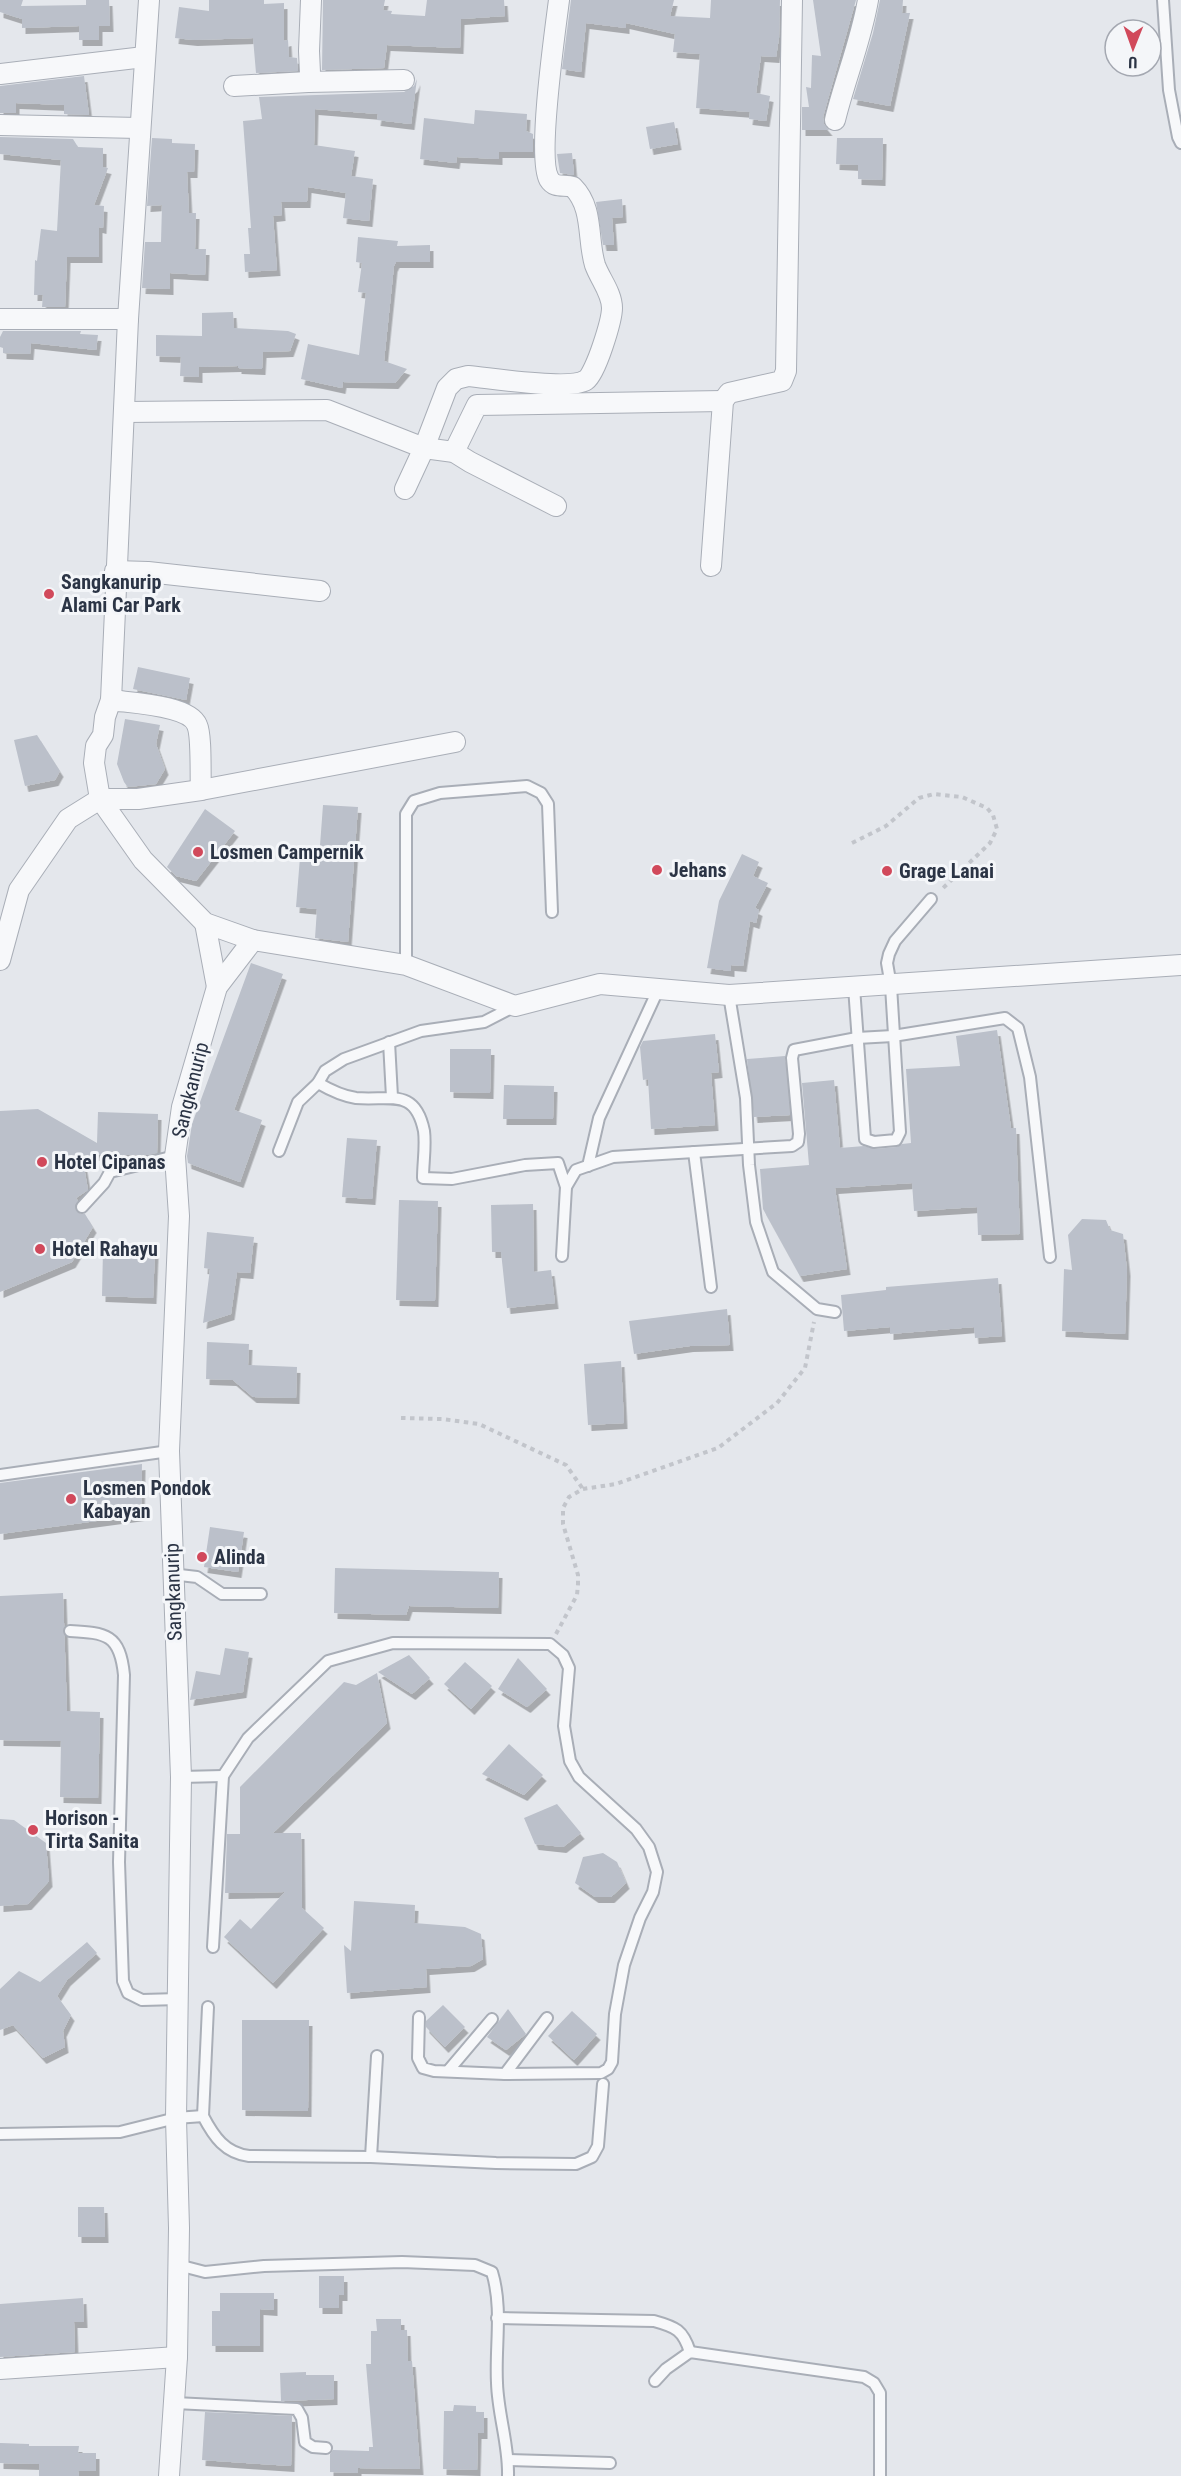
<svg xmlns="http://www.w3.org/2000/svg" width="1181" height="2476" font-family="'Roboto Condensed',sans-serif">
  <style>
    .building { fill: #bbc0ca; filter: url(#shadow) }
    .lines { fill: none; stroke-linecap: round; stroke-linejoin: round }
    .service-casing { stroke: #a9aeb7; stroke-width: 14 }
    .minor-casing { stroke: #a9aeb7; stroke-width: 22 }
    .path { stroke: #c2c5cb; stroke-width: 4; stroke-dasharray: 4.5 4.5; stroke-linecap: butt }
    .service { stroke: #f7f8fa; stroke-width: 10 }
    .minor { stroke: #f7f8fa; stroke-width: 20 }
    .poi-dot { fill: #d1495b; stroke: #f4f6f9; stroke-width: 2 }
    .labels { text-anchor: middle; stroke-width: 6; stroke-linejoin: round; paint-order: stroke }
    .poi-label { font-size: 20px; font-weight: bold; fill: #2b3445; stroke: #f4f6f9; text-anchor: start }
    .street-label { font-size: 20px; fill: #2b3445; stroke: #f4f6f9 }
  </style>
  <defs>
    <filter id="shadow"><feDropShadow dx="3.5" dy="6" stdDeviation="0" flood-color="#0004"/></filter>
  </defs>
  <rect width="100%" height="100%" fill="#e4e7ec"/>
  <g class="building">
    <path d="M0,0H23L21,6L86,5V0H109L110,26H99V40H79V26L22,28V19L0,12Z"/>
    <path d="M209,0H264V4L284,3V41L288,40L289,57L297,58L298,71L256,73L253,38L194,40L175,38L179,7L209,11Z"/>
    <path d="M323,0H385L383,10L392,11L391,14L425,16L427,0H504L505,16L461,19L460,48L387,45L384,68L322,70Z"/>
    <path d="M571,0H674L670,16L710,18L711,0H780L779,38L776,57L761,56L756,93L770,96L766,121L749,119L750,112L696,108L700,54L673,52L675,34L626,23V28L586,23L581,72L562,69Z"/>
    <path d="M813,0H856L823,117L824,124L829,130H802V107H809L806,87L811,88L812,55L821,56Z"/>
    <path d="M880,0H903L902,13H910L890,106L853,99L873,33Z"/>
    <path d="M84,76L89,115L64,114V105L16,103V113H0V86Z"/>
    <path d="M417,79L411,124L377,120L378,114L315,109L314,145L355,151L351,176L373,179L369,221L343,218L346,193L308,187L307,202H281L282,215L273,216L277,270L245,272L244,254H250L248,228H251L243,121L262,119L259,97L404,92L414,86Z"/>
    <path d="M475,110L527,114L526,131L533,134V152H499V159L457,157L456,163L420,159L424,118L474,124Z"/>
    <path d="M674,122L678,144L650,149L646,127Z"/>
    <path d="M0,137L73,139L78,147L103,148V167L108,168L94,205L104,206L103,228L99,227V257H67L65,307H42L43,295H34L35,260L37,261L41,229L57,231L61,160L0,154Z"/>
    <path d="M152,138L172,139V143L195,144L194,172H187L189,213H196L195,249H206L205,275L170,273V289L142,288L145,242H161L162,205L147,206Z"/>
    <path d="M837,138H883L882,180L858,179V165L836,164Z"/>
    <path d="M572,153L574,175L560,173L557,154Z"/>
    <path d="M622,199L623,217L612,218L614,245H603L596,202Z"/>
    <path d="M358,237L398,241L397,246L430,245V262H396L394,266L384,361L407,369L395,383L343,382L342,388L301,379L308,344L359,355L366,293L358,292L362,263L356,262Z"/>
    <path d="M233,312L234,328L288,331L296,334L290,351L263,352L262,369L238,368V366L199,367V377L180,376L181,357L156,356V335L202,336V313Z"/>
    <path d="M3,331H81L80,334L98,335L96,350L31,343L30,354L3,353V348L0,347V337Z"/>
    <path d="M138,667L190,678L186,700L133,689Z"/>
    <path d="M125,719L160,725L156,744L165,769L156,784L128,787L124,782L117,764Z"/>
    <path d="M37,735L60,771L55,780L25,786L14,740Z"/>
    <path d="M323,805L358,807L348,942L315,938L317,909L296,907L300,857L319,859Z"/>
    <path d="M205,809L235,831L196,881L176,876L167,867Z"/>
    <path d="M742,854L759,862L753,876L768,883L755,908L759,910L756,923L750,921L743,966L731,965V971L707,968L719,901Z"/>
    <path d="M251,963L283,974L234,1110L262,1120L240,1182L188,1163L187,1156L192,1124Z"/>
    <path d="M997,1030L1011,1128H1016L1020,1234L978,1235L977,1207L914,1211L912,1183L835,1188L847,1269L800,1276L763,1209L760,1169L809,1165L802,1083L834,1080L840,1148L864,1146L875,1149L897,1147L902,1144L911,1143L906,1069L960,1066L956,1036Z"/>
    <path d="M715,1034L719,1072L711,1073L715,1125L651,1129L648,1079L643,1080L640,1047L643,1041Z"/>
    <path d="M450,1049H491L490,1093L450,1092Z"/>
    <path d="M785,1056L790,1115L754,1117L747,1059Z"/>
    <path d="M504,1085L554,1086L553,1119H503Z"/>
    <path d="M38,1109L97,1143L98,1112L158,1114L157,1153L148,1155H82L88,1190L76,1198L78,1201L75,1209L80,1214H85L93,1227L72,1262L0,1292V1111Z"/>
    <path d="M347,1138L377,1140L372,1199L342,1197Z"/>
    <path d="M399,1200L438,1201L435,1301L396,1300Z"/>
    <path d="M533,1204L534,1272L551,1270L555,1303L507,1308L501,1252H492L491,1205Z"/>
    <path d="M1082,1219L1106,1220L1110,1230L1123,1234L1127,1270L1125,1334L1062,1331L1064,1269L1072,1270L1068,1235Z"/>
    <path d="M207,1232L254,1237L250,1273L237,1272L231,1314L203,1323L210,1269L204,1268Z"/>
    <path d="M103,1250L155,1251L153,1298L102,1296Z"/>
    <path d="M998,1278L1002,1336L975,1338L974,1327L890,1334V1327L844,1331L841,1295L886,1290V1287Z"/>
    <path d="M727,1309L730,1345L690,1346L634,1354L629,1321Z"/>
    <path d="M207,1342L249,1344L248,1365L297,1367L296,1398L253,1397L233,1380L206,1379Z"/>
    <path d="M621,1361L624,1423L588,1425L584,1364Z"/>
    <path d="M142,1464L141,1515L0,1534V1483Z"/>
    <path d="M210,1527L244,1532L238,1572L204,1567Z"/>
    <path d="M335,1568L499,1572L498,1608L409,1606L406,1615L334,1613Z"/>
    <path d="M63,1593L67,1711L100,1712L98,1798L60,1797L61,1741L0,1740V1596Z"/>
    <path d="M225,1648L249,1652L243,1692L190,1700L196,1671L220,1675Z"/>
    <path d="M409,1655L430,1678L412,1694L378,1672Z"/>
    <path d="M518,1658L547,1689L527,1707L498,1689Z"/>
    <path d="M465,1662L492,1686L471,1709L444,1684Z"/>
    <path d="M377,1673L387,1723L273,1833H301L302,1908L324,1928L273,1983L224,1937L240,1919L251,1929L285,1892L225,1893L227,1834H240V1787L344,1682L356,1685Z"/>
    <path d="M509,1744L543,1775L524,1795L482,1774Z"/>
    <path d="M557,1804L581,1833L563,1847L535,1844L524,1818Z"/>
    <path d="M0,1819L14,1820L46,1843L49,1881L28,1904L0,1906Z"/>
    <path d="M603,1853L617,1862L626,1883L611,1897H595L575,1883L583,1857Z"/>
    <path d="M354,1901L415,1905L414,1923L465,1927L481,1934L483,1959L471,1966L426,1969L427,1987L347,1993L344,1945L351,1951Z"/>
    <path d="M87,1942L97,1953L67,1980L57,1996L71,2015L63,2031L65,2047L43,2058L13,2025L0,2030V1989L19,1971L40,1982Z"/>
    <path d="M443,2005L465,2027L445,2047L426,2027V2021Z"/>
    <path d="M508,2009L526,2034L506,2050L487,2037Z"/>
    <path d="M572,2011L597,2034L574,2060L548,2036Z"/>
    <path d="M242,2020H309L308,2111L242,2110Z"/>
    <path d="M78,2207H104L105,2237H78Z"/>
    <path d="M319,2276H344V2295H339V2308H319Z"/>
    <path d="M220,2293H274V2310L260,2309V2346H212V2311H220Z"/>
    <path d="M83,2298L84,2322H74L75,2352L0,2357V2304Z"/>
    <path d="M376,2319H401V2330H407L408,2361H412L420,2469L358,2468V2473L330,2472V2454L333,2450L369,2451V2447H373L366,2364H371V2331H377Z"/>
    <path d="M306,2372V2375H334V2399L281,2401L280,2373Z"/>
    <path d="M454,2405L476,2406V2412H484V2433H478L477,2470L443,2469L444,2411H453Z"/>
    <path d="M205,2412L292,2416L291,2466L202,2460Z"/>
    <path d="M0,2443L29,2444V2446H79L78,2453H96V2471H78L79,2476H39V2464L0,2463Z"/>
  </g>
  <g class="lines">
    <defs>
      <g id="service">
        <path d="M1163,0L1169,90L1178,137L1181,143"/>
        <path d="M406,965V814L414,801L440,793L527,786L541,793L548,804L552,912"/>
        <path d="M854,987L865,1139L874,1142L896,1140L900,1132L891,986L887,963L889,954L895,941L931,899"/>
        <path d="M729,995L746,1098L749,1165L756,1222L773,1272L817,1309L835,1312"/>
        <path d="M389,1042L392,1097"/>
        <path d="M318,1083C330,1090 342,1096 356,1098C390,1101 415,1087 424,1131C426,1146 423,1163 423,1178L452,1179L525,1165L558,1163L566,1187L562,1256"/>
        <path d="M279,1151L298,1102L318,1083L325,1071L344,1059L421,1031L484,1022L515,1006"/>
        <path d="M694,1152L711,1287"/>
        <path d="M588,1166L599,1118L658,990"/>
        <path d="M566,1187L576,1170L613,1157L792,1146L798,1142L799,1134L792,1058L794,1050L857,1038L893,1036L1005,1018L1018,1028L1030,1077L1050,1257"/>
        <path d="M82,1207L104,1183L110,1172L175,1156"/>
        <path d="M0,1475L169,1451"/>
        <path d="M171,1574L197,1577L222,1594H261"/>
        <path d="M70,1631C106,1633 120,1634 124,1675L119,1862L123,1981L128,1993L142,2000L179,1999"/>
        <path d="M181,1777L223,1776"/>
        <path d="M213,1947L223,1776L248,1738L328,1661L393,1643L550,1644L563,1655L569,1668L564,1726L570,1761L579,1777L636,1829L649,1847L657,1872L653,1892L640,1918L624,1965L615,2014L612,2062L608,2069L601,2073L505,2074L434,2071L423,2068L418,2058L419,2017"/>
        <path d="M448,2071L492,2019"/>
        <path d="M505,2074L547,2018"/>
        <path d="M203,2116L208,2007"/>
        <path d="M0,2134L120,2132L176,2118L203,2116C214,2137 225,2153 249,2156L371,2157L496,2163L576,2164L592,2157L598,2146L603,2084"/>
        <path d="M371,2157L377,2056"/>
        <path d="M178,2265L205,2272L264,2266L402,2262L475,2265L492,2272C503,2308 495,2346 497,2383C498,2415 509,2445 508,2476"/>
        <path d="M497,2318L654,2321C676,2327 683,2330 690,2352"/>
        <path d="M655,2381L666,2369L690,2352L864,2377L874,2383L880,2393V2476"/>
        <path d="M175,2403L297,2409L302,2418L305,2442L313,2447L326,2448"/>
        <path d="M509,2460L610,2463"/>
      </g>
      <g id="minor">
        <path d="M149,0L128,319L111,700L105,717L103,735L96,746L94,763L100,799L143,860L205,923L253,940L406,965L515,1006L600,984L729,995L1181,965"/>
        <path d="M311,0L309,51L310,73L308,82L404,80"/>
        <path d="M0,74L144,57"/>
        <path d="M234,86L308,82"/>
        <path d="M835,120C845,79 861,41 868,0"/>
        <path d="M0,125L139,128"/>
        <path d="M0,319H128"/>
        <path d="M125,412L327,410L424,448L454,452L470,462L556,506"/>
        <path d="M454,452L477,405L723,401"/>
        <path d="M405,489L424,448L447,388L456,379L468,376C491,378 569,391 586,380C596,373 612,320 612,308C612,293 600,279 595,265C587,239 594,208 573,187C564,184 555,189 549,179C537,158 555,31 559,0"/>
        <path d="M711,566L723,401L729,393L782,381L786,371L792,0"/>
        <path d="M115,571L148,572L320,591"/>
        <path d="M111,700C131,703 189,705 197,725C202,736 200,776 201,790"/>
        <path d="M205,923L217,987"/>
        <path d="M0,960L19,890L68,819L100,799H138L201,790L455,742"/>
        <path d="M0,2369L177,2357"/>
        <path d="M169,2476L177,2357L179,2228L176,2118L181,1777L169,1451L179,1216L175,1156L182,1107L217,987L253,940"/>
      </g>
    </defs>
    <use href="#service" class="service-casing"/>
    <use href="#minor" class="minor-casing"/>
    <g class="path">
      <path d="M852,843L886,826L919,798L934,794L962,797L987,808L993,815L997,829L990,843L941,890"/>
      <path d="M401,1418L442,1419L479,1424L566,1465L583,1489"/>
      <path d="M556,1634L577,1595L578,1584V1575L563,1524V1508L569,1497L583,1489L616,1484L718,1448L777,1403L805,1368L814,1322"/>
    </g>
    <use href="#service" class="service"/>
    <use href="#minor" class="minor"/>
  </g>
  <g class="poi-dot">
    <circle cx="49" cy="594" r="6"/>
    <circle cx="198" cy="852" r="6"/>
    <circle cx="657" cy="870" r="6"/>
    <circle cx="887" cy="871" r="6"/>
    <circle cx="42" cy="1162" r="6"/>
    <circle cx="40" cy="1249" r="6"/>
    <circle cx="71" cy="1499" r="6"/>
    <circle cx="202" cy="1557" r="6"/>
    <circle cx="33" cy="1830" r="6"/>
  </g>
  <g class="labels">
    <g class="poi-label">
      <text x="61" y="589">Sangkanurip<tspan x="61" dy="23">Alami Car Park</tspan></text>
      <text x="210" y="859">Losmen Campernik</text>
      <text x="669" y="877">Jehans</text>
      <text x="899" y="878">Grage Lanai</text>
      <text x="54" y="1169">Hotel Cipanas</text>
      <text x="52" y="1256">Hotel Rahayu</text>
      <text x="83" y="1495">Losmen Pondok<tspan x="83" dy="23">Kabayan</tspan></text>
      <text x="214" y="1564">Alinda</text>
      <text x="45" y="1825">Horison -<tspan x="45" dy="23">Tirta Sanita</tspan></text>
    </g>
    <g class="street-label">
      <text transform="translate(190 1090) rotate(-76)" y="7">Sangkanurip</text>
      <text transform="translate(173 1592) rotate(-92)" y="7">Sangkanurip</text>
    </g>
  </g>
  <g transform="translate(1133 48) rotate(181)"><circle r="28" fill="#f4f6f9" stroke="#a4a8b1" stroke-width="1.5"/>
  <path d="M0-4.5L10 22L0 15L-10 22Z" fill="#d1495b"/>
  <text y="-9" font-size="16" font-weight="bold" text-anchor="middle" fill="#2b3445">U</text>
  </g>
</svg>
